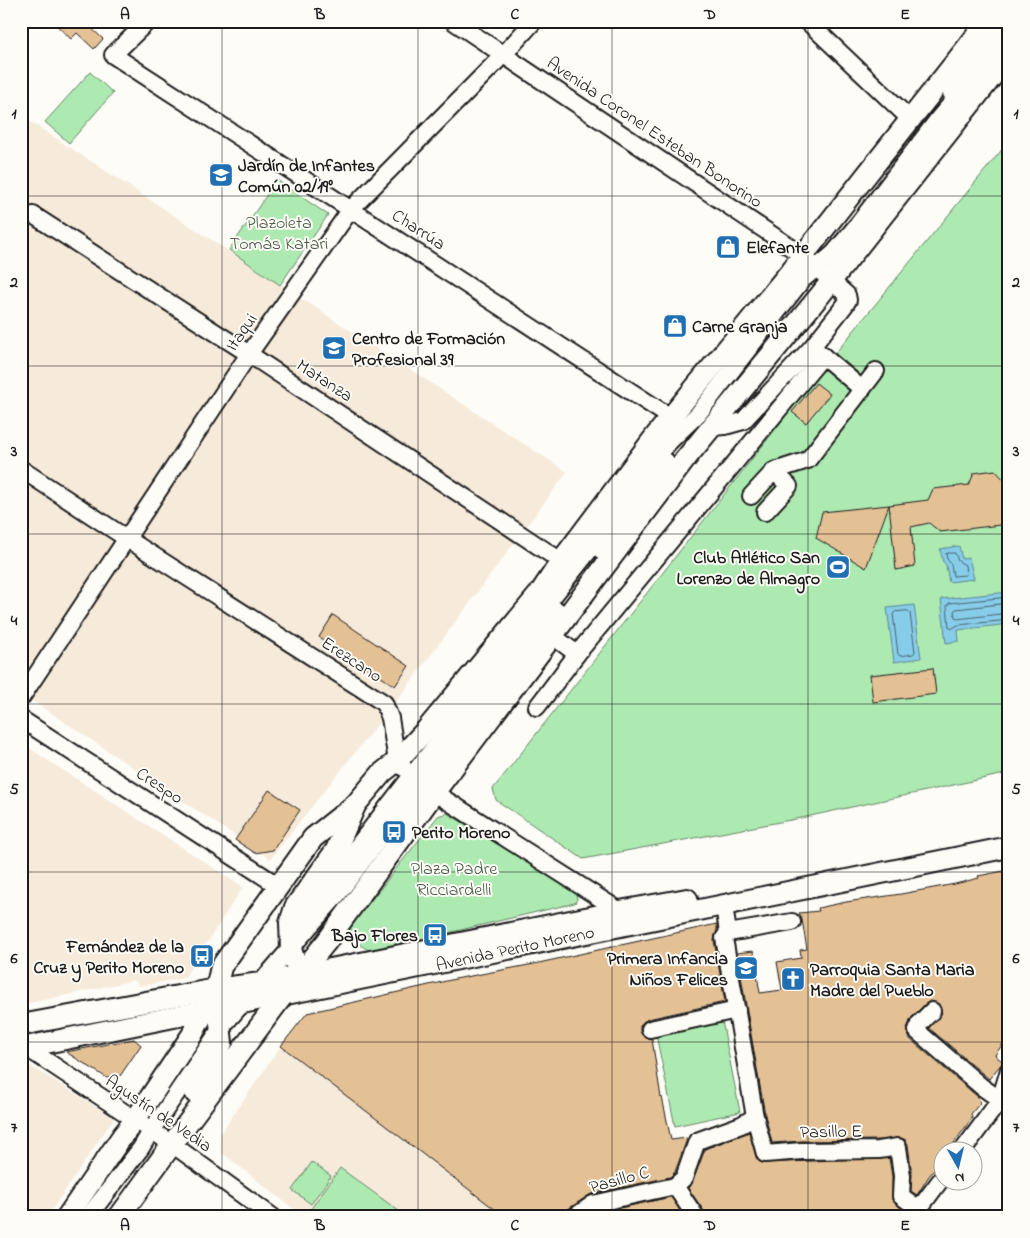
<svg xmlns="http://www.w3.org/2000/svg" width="1030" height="1238" font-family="'Indie Flower',sans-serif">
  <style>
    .built { fill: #f6eada }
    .green { fill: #adeab1; stroke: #648366 }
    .water { fill: #87cde9; stroke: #5c8697 }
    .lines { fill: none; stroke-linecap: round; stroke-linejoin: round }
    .shore { stroke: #47636e; stroke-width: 1 }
    .building { fill: #e4c095; stroke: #1c1c1c }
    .minor-casing { stroke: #1c1c1c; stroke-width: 20 }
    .major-casing { stroke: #1c1c1c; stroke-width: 24 }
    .minor { stroke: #fdfcf7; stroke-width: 16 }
    .major { stroke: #fdfcf7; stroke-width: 20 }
    .grid { fill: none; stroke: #1c1c1c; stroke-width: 1; stroke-opacity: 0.55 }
    .labels { text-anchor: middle; stroke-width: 4; stroke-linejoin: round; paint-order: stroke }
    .street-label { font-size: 18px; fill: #1c1c1c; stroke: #fdfcf7 }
    .poi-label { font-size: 18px; font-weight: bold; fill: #1c1c1c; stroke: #fdfcf7; text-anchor: start }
    .park-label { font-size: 18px; fill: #485a49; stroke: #fdfcf7 }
    .neatline { fill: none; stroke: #1c1c1c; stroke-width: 2 }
    .grid-label { font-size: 16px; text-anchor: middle; font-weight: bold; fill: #1c1c1c }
  </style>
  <rect width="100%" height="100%" fill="#fdfcf7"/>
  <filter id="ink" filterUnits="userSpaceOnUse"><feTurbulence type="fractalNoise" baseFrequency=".02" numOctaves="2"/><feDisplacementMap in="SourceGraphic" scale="10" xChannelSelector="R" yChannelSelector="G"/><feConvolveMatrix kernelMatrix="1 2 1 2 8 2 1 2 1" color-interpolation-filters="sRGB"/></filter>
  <g filter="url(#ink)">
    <g class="built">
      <path d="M23,117L567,472L404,691L270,859L21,693V129Z"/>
      <path d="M21,743L243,887L184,978L139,986L135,980L21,1005Z"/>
      <path d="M281,1046L505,1217H407L340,1169L304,1217L221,1152L220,1134Z"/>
      <path d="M21,1060L114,1118L47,1217H21Z"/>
    </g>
    <g class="green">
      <path d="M90,72L113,93L69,143L45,122Z"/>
      <path d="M1009,141V773L801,818L583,859L496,800L493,789L829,361Z"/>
      <path d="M277,180L328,215L280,285L229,250Z"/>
      <path d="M447,813L572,890L576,893L577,899L575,903L371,951C359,946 353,940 350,927L438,816Z"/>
      <path d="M722,1021L740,1112L675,1126L656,1035Z"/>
      <path d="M312,1162L331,1176L311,1204L292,1190Z"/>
      <path d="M340,1168L407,1217H305Z"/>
    </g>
    <g class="water">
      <path d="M959,546L962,559L969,558L974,579L949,582L946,565L943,562L940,549Z"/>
      <path d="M1009,592V624L958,630L959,641L946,643L941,599Z"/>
      <path d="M914,605L921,658L894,662L887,608Z"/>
    </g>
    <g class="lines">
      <g class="shore">
        <path d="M949,553H955L958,561L965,565L966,575L953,576L951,564L947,559L946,554Z"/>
        <path d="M1009,597L949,603L947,606L949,627L951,629L958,625L1009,620"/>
        <path d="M1009,603L956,609L954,611L955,617L957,619L1009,613"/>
        <path d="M908,611L910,613L915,652L913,654L900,656L898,654L893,614L895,612Z"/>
      </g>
    </g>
    <g class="building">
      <path d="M52,21H88L86,23L103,39L94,49L77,33L71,39Z"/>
      <path d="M816,383L830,394L806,423L792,412Z"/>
      <path d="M995,470L1005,481H1009V524L940,532L929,523L911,527L915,566L896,570L889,505L928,500L933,489L969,485L974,473Z"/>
      <path d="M889,505L866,568L816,538L822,512Z"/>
      <path d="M333,615L409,666L395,686L319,637Z"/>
      <path d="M933,668L936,694L873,702L870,675Z"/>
      <path d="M269,790L300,810L273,850L255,853L235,840Z"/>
      <path d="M1009,870V1035L995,1055L1003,1062L989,1079L929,1028L942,1013L939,1004L935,1002L930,1001L925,1004L912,1017L907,1028L908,1034L910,1039L978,1097L980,1103L971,1114L972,1118L949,1150H942V1160L929,1176L917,1195L911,1191L912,1175L908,1145L906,1140L901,1138L878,1140L802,1141L772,1143L765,1115L737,953L753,951L760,993L782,990L777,962L801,958L800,950L807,949L802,920L799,913L819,911L818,908L846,902L901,894L955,884L979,878L978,876Z"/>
      <path d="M717,924V930L714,940L725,1002L648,1019L643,1022L640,1026V1032L643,1036L652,1039L661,1098L662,1097L671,1140L687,1138V1139L675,1172L670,1177L591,1194L568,1209L564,1217H505L281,1046L307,1013L455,979L534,964Z"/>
      <path d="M134,1039L141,1045L120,1076L107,1078L66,1052Z"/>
      <path d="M749,1132L756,1157L762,1163L889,1158L892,1176V1200L904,1211L900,1217H706L704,1211L688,1188L693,1181L705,1149Z"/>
      <path d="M671,1197L684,1217H592L597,1213Z"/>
    </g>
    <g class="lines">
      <defs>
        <g id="minor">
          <path d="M148,21L113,55L670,417L678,424"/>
          <path d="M453,21L802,255L847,295L848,300L845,305L812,347L743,421L725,426L711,427"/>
          <path d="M807,21L910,119"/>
          <path d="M951,93L966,67L1001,21"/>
          <path d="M33,215L249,354L570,567"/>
          <path d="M816,350L862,389"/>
          <path d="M21,469L126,538L384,703L390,718L397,761L404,768"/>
          <path d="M751,496L774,471L808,460L876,371"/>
          <path d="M765,512L789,486L774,471"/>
          <path d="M602,551L627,520L644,490L666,461"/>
          <path d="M553,636L577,654"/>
          <path d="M21,698L249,354L351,209L504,54L534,21"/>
          <path d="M537,707L577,654L823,356"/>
          <path d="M21,719L277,885"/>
          <path d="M424,786L620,911"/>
          <path d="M724,905L728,933L724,938L755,1117L765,1154L802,1151L879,1150L898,1147L902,1176L901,1196L919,1209"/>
          <path d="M728,933L792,922"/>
          <path d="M292,947L306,913L402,788L603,533L630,489L669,442L698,414L802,280L833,254L858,224L938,119L1009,36"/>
          <path d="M932,1011L919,1024L917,1031L982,1087L1009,1106"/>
          <path d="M650,1029L737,1010"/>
          <path d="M21,1044L172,1144L273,1217"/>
          <path d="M963,1150L1000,1100L1009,1070"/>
          <path d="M675,1186L684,1178L697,1141L741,1125L755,1117"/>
          <path d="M675,1186L696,1217"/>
          <path d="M88,1217L141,1148L151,1131L221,1028L338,894L411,796L423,785L557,610"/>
          <path d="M574,1217L593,1204L675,1186"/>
          <path d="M913,1217L942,1178"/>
        </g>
        <g id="major">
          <path d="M304,984L299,975L291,949L290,923L295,907L336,850L355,806"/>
          <path d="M21,1025L216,989L261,983L620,911L687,899"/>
          <path d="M21,1048L1009,847"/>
          <path d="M195,1093L211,1070L222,1043L217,994"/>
          <path d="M67,1217L123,1135L135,1120L192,1035L216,989L221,967L313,838L356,804L382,773L397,761L427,729L540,593L562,560L657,434L790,272L988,21"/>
          <path d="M119,1217L172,1144L284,994L327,941L434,793L687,457L821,294L1009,55"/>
        </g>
      </defs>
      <use href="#minor" class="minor-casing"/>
      <use href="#major" class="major-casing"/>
      <use href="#minor" class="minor"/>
      <use href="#major" class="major"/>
    </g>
  </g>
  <path class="grid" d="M222,21V1217M418,21V1217M612,21V1217M808,21V1217M21,196H1009M21,366H1009M21,534H1009M21,704H1009M21,872H1009M21,1042H1009"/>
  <defs>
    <symbol id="school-square" viewBox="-11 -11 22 22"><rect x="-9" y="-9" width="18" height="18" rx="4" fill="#1f6fb2" stroke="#fdfcf7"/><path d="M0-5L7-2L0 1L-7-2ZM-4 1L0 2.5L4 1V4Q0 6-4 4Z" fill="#fff"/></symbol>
    <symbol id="shop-square" viewBox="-11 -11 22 22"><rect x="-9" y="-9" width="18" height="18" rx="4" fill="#1f6fb2" stroke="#fdfcf7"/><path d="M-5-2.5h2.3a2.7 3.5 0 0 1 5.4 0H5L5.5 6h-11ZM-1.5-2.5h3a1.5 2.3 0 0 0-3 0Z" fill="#fff"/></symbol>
    <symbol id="stadium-square" viewBox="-11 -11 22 22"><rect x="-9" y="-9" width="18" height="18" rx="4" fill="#1f6fb2" stroke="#fdfcf7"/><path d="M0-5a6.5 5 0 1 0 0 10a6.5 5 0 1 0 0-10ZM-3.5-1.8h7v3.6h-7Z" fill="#fff"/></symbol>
    <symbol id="bus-square" viewBox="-11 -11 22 22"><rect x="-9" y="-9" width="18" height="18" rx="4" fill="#1f6fb2" stroke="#fdfcf7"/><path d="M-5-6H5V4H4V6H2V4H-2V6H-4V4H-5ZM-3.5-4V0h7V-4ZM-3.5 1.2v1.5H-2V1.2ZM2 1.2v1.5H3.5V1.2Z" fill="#fff"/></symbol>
    <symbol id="church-square" viewBox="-11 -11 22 22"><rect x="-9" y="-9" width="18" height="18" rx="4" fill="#1f6fb2" stroke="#fdfcf7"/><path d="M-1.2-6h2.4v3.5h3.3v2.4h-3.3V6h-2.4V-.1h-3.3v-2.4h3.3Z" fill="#fff"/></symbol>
  </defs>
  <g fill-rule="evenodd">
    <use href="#school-square" x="207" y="161" width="28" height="28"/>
    <use href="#shop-square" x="714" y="233" width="28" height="28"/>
    <use href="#shop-square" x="661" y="312" width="28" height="28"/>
    <use href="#school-square" x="320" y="334" width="28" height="28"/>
    <use href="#stadium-square" x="824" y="553" width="28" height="28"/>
    <use href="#bus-square" x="380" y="818" width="28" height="28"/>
    <use href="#bus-square" x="421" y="921" width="28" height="28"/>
    <use href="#bus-square" x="188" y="942" width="28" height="28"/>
    <use href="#school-square" x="732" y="954" width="28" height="28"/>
    <use href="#church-square" x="779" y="965" width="28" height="28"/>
  </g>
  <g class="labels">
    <g class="street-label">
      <text transform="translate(655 132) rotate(34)" y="6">Avenida Coronel Esteban Bonorino</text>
      <text transform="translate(419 229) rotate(33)" y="6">Charrúa</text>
      <text transform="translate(241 332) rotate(-55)" y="6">Itaqui</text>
      <text transform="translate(325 380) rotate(33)" y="6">Matanza</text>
      <text transform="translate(352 659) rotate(33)" y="6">Erezcano</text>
      <text transform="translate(160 785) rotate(33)" y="6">Crespo</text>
      <text transform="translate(515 948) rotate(-12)" y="6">Avenida Perito Moreno</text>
      <text transform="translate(159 1113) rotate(34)" y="6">Agustín de Vedia</text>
      <text transform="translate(831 1131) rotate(-1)" y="6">Pasillo E</text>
      <text transform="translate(619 1179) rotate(-15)" y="6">Pasillo C</text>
    </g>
    <g class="poi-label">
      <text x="238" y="171">Jardín de Infantes<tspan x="238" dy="21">Común 02/19°</tspan></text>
      <text x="746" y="253">Elefante</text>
      <text x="692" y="332">Carne Granja</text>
      <text x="352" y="344">Centro de Formación<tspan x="352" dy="21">Profesional 39</tspan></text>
      <text x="820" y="563" text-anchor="end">Club Atlético San<tspan x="820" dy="21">Lorenzo de Almagro</tspan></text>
      <text x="412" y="838">Perito Moreno</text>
      <text x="418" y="941" text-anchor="end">Bajo Flores</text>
      <text x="184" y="952" text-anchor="end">Fernández de la<tspan x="184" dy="21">Cruz y Perito Moreno</tspan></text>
      <text x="728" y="964" text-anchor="end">Primera Infancia<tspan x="728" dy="21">Niños Felices</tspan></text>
      <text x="810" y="975">Parroquia Santa Maria<tspan x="810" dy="21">Madre del Pueblo</tspan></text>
    </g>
    <g class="park-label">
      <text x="279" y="228">Plazoleta<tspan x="279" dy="21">Tomás Katari</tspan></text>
      <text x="454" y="874">Plaza Padre<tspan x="454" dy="21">Ricciardelli</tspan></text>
    </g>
  </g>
  <rect width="1030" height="1238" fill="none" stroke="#fdfcf7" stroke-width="55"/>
  <g transform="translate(958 1166) rotate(172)"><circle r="24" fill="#fdfcf7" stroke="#a3a29f"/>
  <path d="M0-4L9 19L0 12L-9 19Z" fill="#1f6fb2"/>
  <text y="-8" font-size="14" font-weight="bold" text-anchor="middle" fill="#1c1c1c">N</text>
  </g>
  <rect x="28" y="28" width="974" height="1182" class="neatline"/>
  <g class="grid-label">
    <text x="125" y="19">A</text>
    <text x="320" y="19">B</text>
    <text x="515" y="19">C</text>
    <text x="710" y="19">D</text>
    <text x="905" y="19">E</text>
    <text x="14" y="118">1</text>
    <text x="1016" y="118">1</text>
    <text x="14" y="287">2</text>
    <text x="1016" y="287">2</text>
    <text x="14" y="456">3</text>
    <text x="1016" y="456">3</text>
    <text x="14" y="625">4</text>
    <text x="1016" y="625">4</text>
    <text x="14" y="794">5</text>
    <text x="1016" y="794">5</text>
    <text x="14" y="963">6</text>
    <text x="1016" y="963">6</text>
    <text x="14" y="1132">7</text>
    <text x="1016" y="1132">7</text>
    <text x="125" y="1230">A</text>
    <text x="320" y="1230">B</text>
    <text x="515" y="1230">C</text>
    <text x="710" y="1230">D</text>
    <text x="905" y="1230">E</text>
  </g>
</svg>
